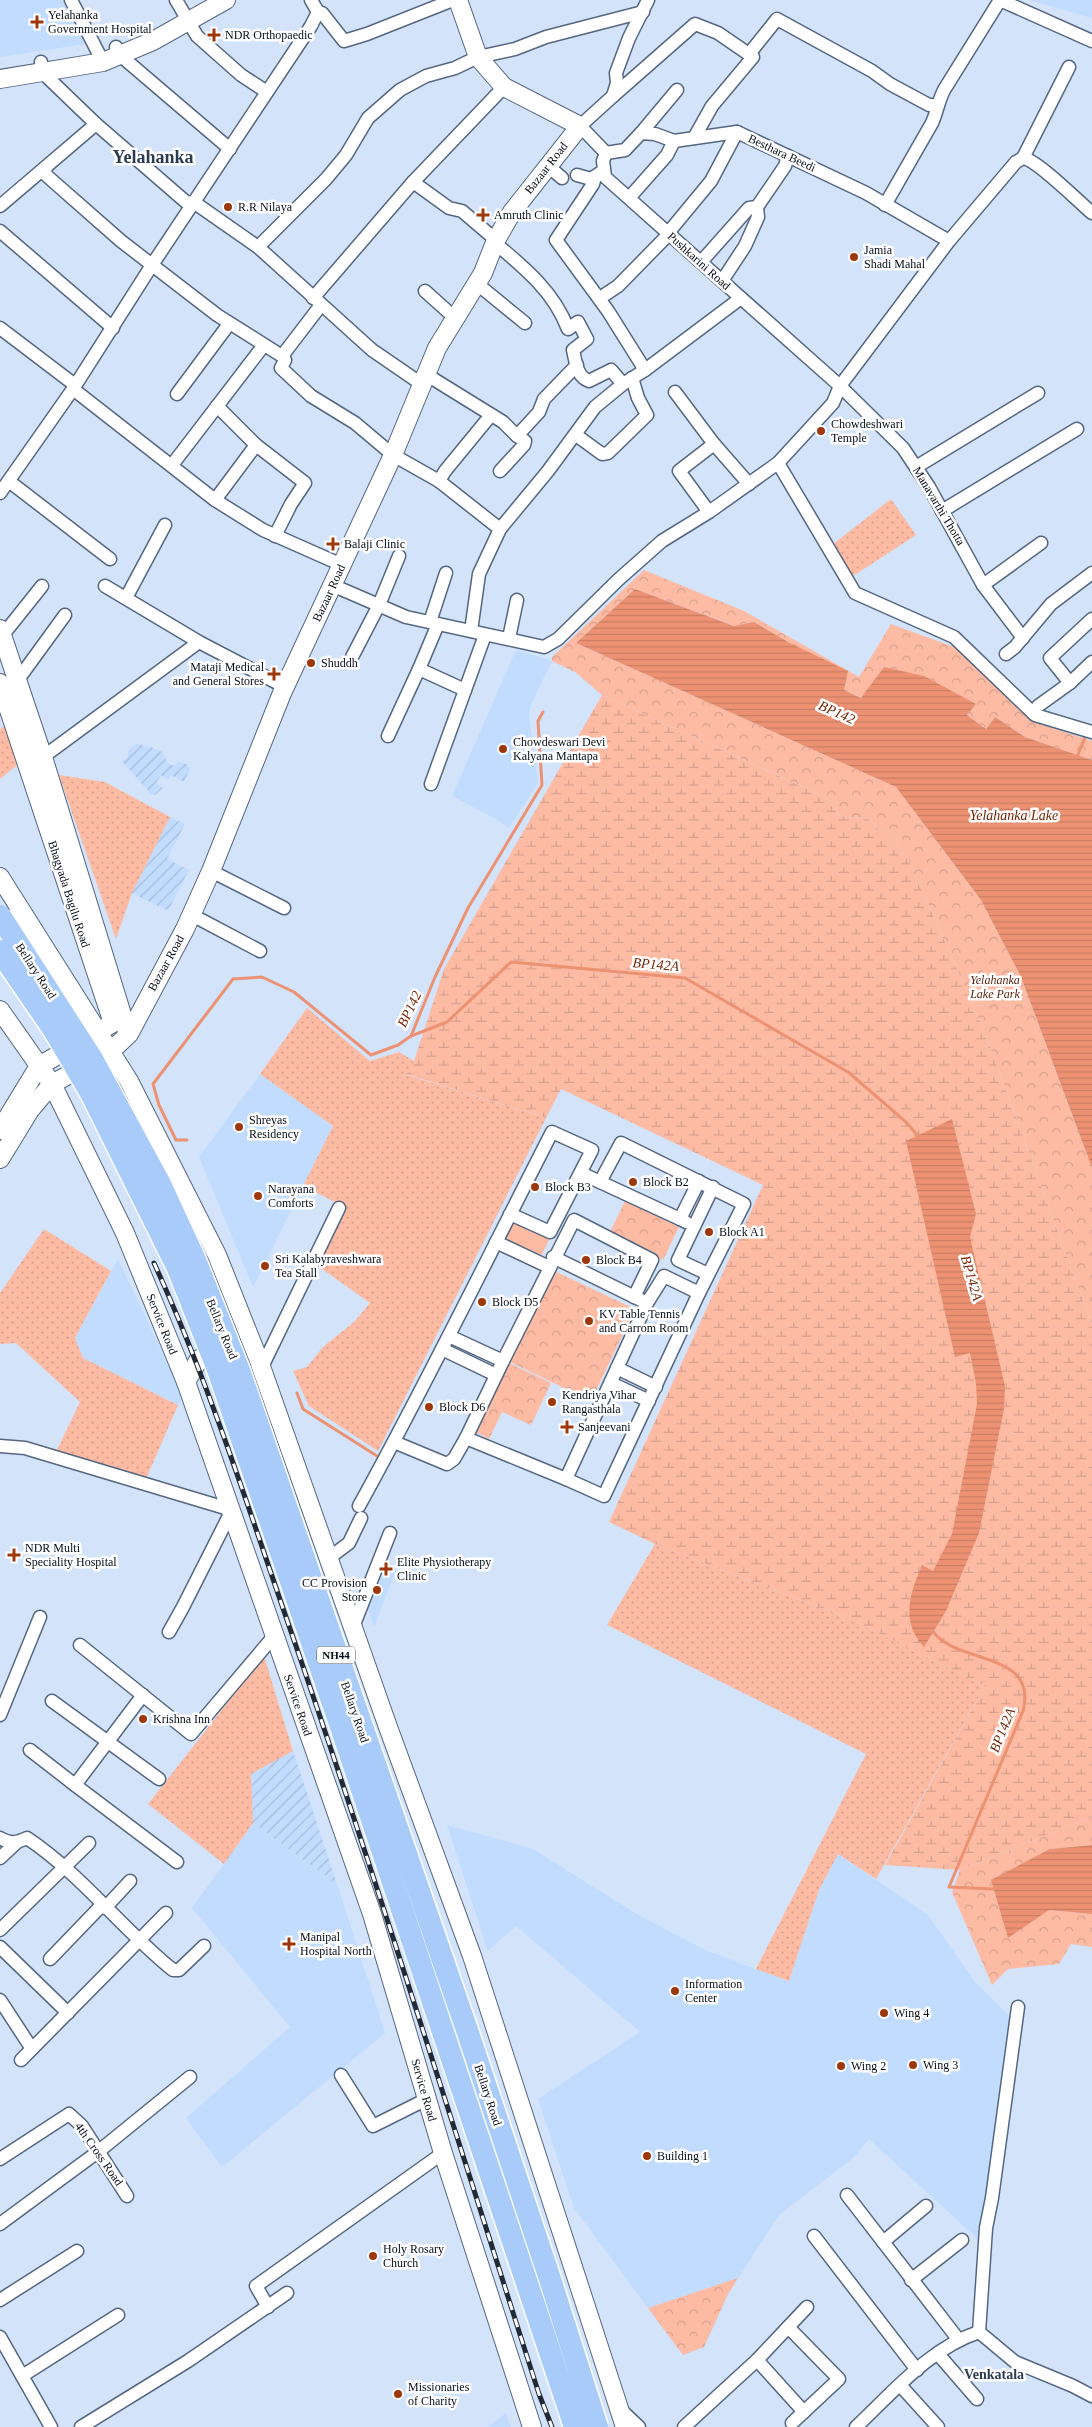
<svg xmlns="http://www.w3.org/2000/svg" width="1092" height="2427" font-family="Georgia,serif">
  <style>
    .built { fill: #c2dcff }
    .industrial { fill: url(#industrial-furrows) }
    .grass { fill: url(#grass-dots) }
    .wetland { fill: url(#wetland-marsh) }
    .park { fill: url(#park-crowns) }
    .pitch { fill: #fdbba4 }
    .water { fill: url(#water-rules) }
    .lines { fill: none; stroke-linecap: round; stroke-linejoin: round }
    .stream { stroke: #ec9273; stroke-width: 3 }
    .street-casing { stroke: #556780; stroke-width: 15 }
    .secondary-casing { stroke: #556780; stroke-width: 20 }
    .street { stroke: #fff; stroke-width: 12 }
    .secondary { stroke: #fff; stroke-width: 18 }
    .rail-casing { stroke: #222a35; stroke-width: 5 }
    .rail { stroke: #fff; stroke-width: 3; stroke-dasharray: 9; stroke-linecap: butt }
    .highway-bridge-casing { stroke: #fff; stroke-width: 25; stroke-linecap: butt }
    .highway-bridge { stroke: #a8cbf9; stroke-width: 22 }
    .poi-dot { fill: #9d370c; stroke: #fff; stroke-width: 2 }
    .labels { text-anchor: middle; stroke-width: 5; stroke-linejoin: round; paint-order: stroke }
    .shield { fill: #fff; stroke: #51565d; stroke-width: 1 }
    .shield-label { font-size: 11px; font-weight: bold; fill: #070e17 }
    .poi-label { font-size: 12px; fill: #070e17; stroke: #fff; text-anchor: start }
    .street-label { font-size: 12px; fill: #070e17; stroke: #fff }
    .park-label { font-size: 12px; font-style: italic; fill: #571f0a; stroke: #fff }
    .water-label { font-size: 14px; font-style: italic; fill: #742503; stroke: #fff }
    .neighbourhood-label { font-size: 14px; font-weight: bold; fill: #2b3c52; stroke: #fff }
    .district-label { font-size: 18px; font-weight: bold; fill: #2b3c52; stroke: #fff }
  </style>
  <defs>
    <pattern id="industrial-furrows" width="10" height="10" patternUnits="userSpaceOnUse" patternTransform="scale(1.25)"><rect width="10" height="10" fill="#c2dcff"/><path d="M-1 1l2-2M0 10L10 0M9 11l2-2" fill="none" stroke="#a5bcda"/></pattern>
    <pattern id="grass-dots" width="8" height="8" patternUnits="userSpaceOnUse" patternTransform="scale(1.25)"><rect width="8" height="8" fill="#fdbba4"/><path d="M2 2h.1M6 6h.1" fill="none" stroke="#d7a08c" stroke-width="1.8" stroke-linecap="round"/></pattern>
    <pattern id="wetland-marsh" width="20" height="14" patternUnits="userSpaceOnUse" patternTransform="scale(1.25)"><rect width="20" height="14" fill="#fdbba4"/><path d="M1 5h8M5 5V1M11 12h8M15 12V8" fill="none" stroke="#d7a08c"/></pattern>
    <pattern id="park-crowns" width="20" height="18" patternUnits="userSpaceOnUse" patternTransform="scale(1.25)"><rect width="20" height="18" fill="#fdbba4"/><path d="M2 6a3 3 0 1 1 6 0M12 15a3 3 0 1 1 6 0" fill="none" stroke="#d7a08c"/></pattern>
    <pattern id="water-rules" width="6" height="5" patternUnits="userSpaceOnUse" patternTransform="scale(1.25)"><rect width="6" height="5" fill="#ec9273"/><path d="M0 2.5h6" fill="none" stroke="#c97d63"/></pattern>
  </defs>
  <rect width="100%" height="100%" fill="#d2e3fa"/>
  <g class="built">
    <path d="M0,0H62L85,44L0,57Z"/>
    <path d="M1029,0H1092V18Z"/>
    <path d="M516,650L552,661L531,704L529,715L538,783L509,828L496,819L452,796Z"/>
    <path d="M260,1074L333,1126L253,1287L199,1157Z"/>
    <path d="M118,1259L183,1397L178,1405L83,1358L75,1338Z"/>
    <path d="M375,1560L396,1570L374,1627L362,1592Z"/>
    <path d="M253,1823L337,1884L385,2033L222,2167L186,2118L290,2027L192,1908Z"/>
    <path d="M447,1825L533,1849L635,1913L705,1950L788,1981L819,1890L838,1854L928,1915L975,1982L1023,2030L1011,2053L978,2239L869,2139L853,2158L779,2215L728,2294L704,2347L683,2355L574,2208L538,2099L640,2032L516,1926L488,1951Z"/>
    <path d="M506,2413L511,2427H488Z"/>
  </g>
  <g class="industrial">
    <path d="M136,744L151,747L162,752L168,763L174,766L178,762L187,764L190,769L184,782L171,775L168,780L161,775L156,783L163,788L155,795L151,794L122,761L128,757V750Z"/>
    <path d="M170,817L185,824L167,859L189,870L168,911L132,893Z"/>
    <path d="M293,1751L337,1884L253,1823L251,1773Z"/>
  </g>
  <g class="grass">
    <path d="M891,499L916,535L853,576L832,545Z"/>
    <path d="M7,725L20,763L0,779V729Z"/>
    <path d="M59,775L105,782L170,817L132,893L116,939Z"/>
    <path d="M307,1008L370,1061L399,1052L414,1061L407,1075L546,1118L378,1451L309,1406L293,1371L307,1367L323,1347L354,1322L370,1303L315,1264L343,1206L303,1186L333,1126L260,1074Z"/>
    <path d="M44,1229L111,1271L75,1338L83,1358L178,1405L146,1479L56,1452L80,1402L16,1343L0,1344V1293Z"/>
    <path d="M655,1544L852,1620L985,1686L876,1879L838,1854L819,1890L789,1981L756,1969L866,1754L607,1625Z"/>
    <path d="M264,1656L293,1751L251,1774L253,1823L224,1864L148,1804Z"/>
  </g>
  <path class="wetland" d="M602,695L827,798C839,819 843,818 866,817L908,858L984,1030L1092,1325V1817L960,1870L885,1865L985,1686L852,1620L655,1544L609,1522L763,1185L561,1089L546,1118L406,1074L414,1061L444,969Z"/>
  <g class="park">
    <path d="M644,570L744,611L859,677L891,624L954,647L1034,722L1092,741V760L1025,737L995,717L986,729L967,715L975,704L862,698L844,690L790,643L754,622L735,626L635,589L576,643L896,787L981,900L1021,977L1092,1168V1325L984,1030L908,858L866,817C843,818 839,819 827,798L602,695L575,672L552,661V657Z"/>
    <path d="M625,1201L679,1227L663,1260L609,1234Z"/>
    <path d="M550,1269L635,1309L591,1401L506,1360Z"/>
    <path d="M509,1363L551,1383L531,1425L502,1412L489,1439L476,1432Z"/>
    <path d="M1092,1817V1845L1050,1849L1049,1910L1092,1914V1947L1071,1944L1059,1964L1008,1969L992,1985L952,1892L960,1870Z"/>
    <path d="M738,2278L728,2294L704,2347L683,2355L648,2308Z"/>
  </g>
  <path class="pitch" d="M512,1221L550,1238L541,1256L503,1239Z"/>
  <g class="water">
    <path d="M635,589L734,626L754,622L790,643L848,671L844,690L861,698L884,667L924,676L976,704L967,715L986,729L995,717L1025,737L1092,760V1168L1021,977L981,900L896,787L576,643Z"/>
    <path d="M952,1119L976,1214L970,1237L1005,1386L1004,1409L979,1533L946,1611L924,1647C900,1621 910,1594 922,1565L933,1571L952,1534L977,1404L976,1383L970,1353L955,1357L906,1141Z"/>
    <path d="M1092,1845V1914L1049,1910L1008,1938L991,1880L1050,1849Z"/>
  </g>
  <g class="lines">
    <g class="stream">
      <path d="M1077,757L1086,735"/>
      <path d="M411,1036L447,1022L511,962L685,978L848,1072L906,1122L919,1137"/>
      <path d="M187,1140H176L159,1105L153,1084L233,979L262,977L294,992L371,1055L398,1045L411,1036L435,977L468,908L542,785L538,721L543,712"/>
      <path d="M297,1393L303,1409L377,1456"/>
      <path d="M932,1630C954,1665 1039,1650 1023,1711L949,1887L993,1889"/>
    </g>
    <defs>
      <g id="street">
        <path d="M71,0L103,62"/>
        <path d="M176,0L197,36L241,75L267,92"/>
        <path d="M648,0L629,38L616,73L617,83L613,96L580,126L606,153L603,161L605,177L840,386L903,448L929,487L983,585L1023,638"/>
        <path d="M1000,0L1092,41"/>
        <path d="M318,12L322,13L344,41L367,34L453,0"/>
        <path d="M116,47L121,56L230,149"/>
        <path d="M749,54L777,19L872,71L890,84L929,105H936"/>
        <path d="M41,62L43,73L96,124L186,202L195,203L258,247L372,350L423,385"/>
        <path d="M613,96L695,24L718,33L753,57L712,106L694,138"/>
        <path d="M641,133L677,90"/>
        <path d="M606,153L625,150L641,133L655,134L674,141L737,132L866,193L949,241"/>
        <path d="M1023,158C1036,159 1079,202 1092,213"/>
        <path d="M547,165L562,178"/>
        <path d="M45,169L46,175L55,183L121,241L217,315L282,356L285,360L281,368L311,396L355,423L393,455L439,481L500,529"/>
        <path d="M577,175L591,179L600,173"/>
        <path d="M595,177L593,184L556,240L608,311L645,370L741,298"/>
        <path d="M629,198L667,155L674,141"/>
        <path d="M885,205L932,123C937,112 938,102 944,90L1000,0"/>
        <path d="M0,206L96,124"/>
        <path d="M0,231L113,328"/>
        <path d="M668,233L711,181L737,132"/>
        <path d="M496,240L462,211L449,208L413,182L504,87"/>
        <path d="M495,243C525,268 554,292 568,329L578,322L587,339L573,350C576,362 576,376 589,381L611,370L623,384L645,370"/>
        <path d="M258,247L326,179L346,155L368,118L400,90L426,76L455,68L478,57L515,49L546,37L643,12"/>
        <path d="M701,262L749,208L757,207"/>
        <path d="M722,281L745,246L758,217L757,207L785,166L788,156"/>
        <path d="M476,283L525,323"/>
        <path d="M425,291L455,318"/>
        <path d="M313,298L413,182"/>
        <path d="M600,298L618,286L669,234"/>
        <path d="M0,328L75,385"/>
        <path d="M282,356L321,305"/>
        <path d="M427,375L503,422L517,436L539,412L544,399L577,365"/>
        <path d="M73,389L215,500L263,530L342,565"/>
        <path d="M675,392L714,444L749,484"/>
        <path d="M177,394L229,324"/>
        <path d="M576,435L602,454L608,453L647,415L638,398L632,378"/>
        <path d="M256,445L305,483L291,504L275,536"/>
        <path d="M778,463L855,593L954,637L1035,715L1092,732"/>
        <path d="M172,465L264,345"/>
        <path d="M916,467L1038,393"/>
        <path d="M500,471L524,445L525,441L517,436"/>
        <path d="M439,481L445,471L491,415"/>
        <path d="M10,482L110,559"/>
        <path d="M0,493L73,389L152,265L311,26L318,12L311,0"/>
        <path d="M215,500L256,445L217,406"/>
        <path d="M942,511L1077,429"/>
        <path d="M709,512L679,471L714,444"/>
        <path d="M332,585L406,617L544,647L558,639L618,580L662,541L709,512L778,463L833,403L840,386L949,241L1016,162L1023,158L1069,67"/>
        <path d="M983,585L1041,543"/>
        <path d="M105,586L199,642"/>
        <path d="M126,598L165,525"/>
        <path d="M430,622L446,573"/>
        <path d="M438,624L419,669L465,690"/>
        <path d="M471,631L479,574L500,529L548,471L595,407L623,384"/>
        <path d="M2,636L42,586"/>
        <path d="M509,638L517,600"/>
        <path d="M1006,654L1015,647L1051,604L1092,573"/>
        <path d="M352,657L379,605L399,556"/>
        <path d="M17,681L65,615"/>
        <path d="M1070,683L1050,658L1092,619"/>
        <path d="M1038,706L1070,683L1092,662"/>
        <path d="M388,736L419,669"/>
        <path d="M43,757L199,642L285,687"/>
        <path d="M431,784L485,635"/>
        <path d="M211,871L284,908"/>
        <path d="M192,915L260,951"/>
        <path d="M600,1182L680,1219"/>
        <path d="M686,1222L680,1219L699,1181"/>
        <path d="M496,1242L549,1267"/>
        <path d="M553,1257L647,1303L566,1479L604,1496L699,1293L744,1204L621,1143L600,1182L581,1173"/>
        <path d="M708,1274L678,1260L713,1187"/>
        <path d="M647,1303L664,1276L699,1293"/>
        <path d="M449,1336L503,1361L574,1220L652,1260L634,1297"/>
        <path d="M442,1349L496,1375"/>
        <path d="M262,1367L339,1208"/>
        <path d="M617,1368L656,1387"/>
        <path d="M611,1383L649,1401"/>
        <path d="M466,1438L503,1361"/>
        <path d="M394,1442L447,1464L454,1459L466,1438L566,1479"/>
        <path d="M0,1446L25,1448L232,1510L183,1607L169,1632"/>
        <path d="M359,1506C427,1383 488,1257 552,1132L592,1150L550,1232L510,1214"/>
        <path d="M329,1558L349,1543L361,1518"/>
        <path d="M353,1627L390,1533"/>
        <path d="M80,1645L191,1734L274,1636"/>
        <path d="M143,1695L75,1785L177,1862"/>
        <path d="M52,1701L159,1779"/>
        <path d="M0,1715L40,1617"/>
        <path d="M30,1750L75,1785"/>
        <path d="M0,1838C11,1844 16,1843 27,1838C81,1874 122,1929 173,1970H179L204,1946"/>
        <path d="M0,1858L16,1843"/>
        <path d="M105,1908L130,1881"/>
        <path d="M0,1930L89,1843"/>
        <path d="M0,1947L68,2013"/>
        <path d="M50,1959L102,1905"/>
        <path d="M0,2000L32,2049"/>
        <path d="M21,2060L166,1913"/>
        <path d="M341,2075L373,2126L427,2099"/>
        <path d="M0,2159L69,2114L82,2126L127,2196"/>
        <path d="M847,2195L958,2339"/>
        <path d="M0,2224L99,2151L190,2077"/>
        <path d="M814,2236L917,2370"/>
        <path d="M883,2242L926,2206"/>
        <path d="M911,2280L962,2240"/>
        <path d="M0,2300L77,2251"/>
        <path d="M268,2307L256,2286L443,2153"/>
        <path d="M788,2327L839,2379L792,2423"/>
        <path d="M979,2332L986,2228L992,2198L1018,2007"/>
        <path d="M0,2337L51,2427"/>
        <path d="M938,2354L977,2399"/>
        <path d="M757,2360L804,2412"/>
        <path d="M22,2376L118,2315"/>
        <path d="M900,2385L938,2427"/>
        <path d="M619,2408L639,2427"/>
        <path d="M81,2427L188,2361L287,2293"/>
        <path d="M684,2427L757,2360L807,2307"/>
        <path d="M856,2427C893,2392 930,2348 979,2332L1015,2362L1073,2386L1092,2396"/>
      </g>
      <g id="secondary">
        <path d="M0,79L103,62L153,41L226,0"/>
        <path d="M0,629L43,757L127,1031"/>
        <path d="M0,683L113,1023L39,1066L0,1130"/>
        <path d="M0,877L129,1081L217,1255L258,1358L388,1727L472,1956L625,2427"/>
        <path d="M0,1010L52,1084L125,1233L186,1382L372,1914L443,2153L532,2427"/>
        <path d="M0,1159L30,1110L52,1084L111,1051L129,1034L185,929L211,871L282,693L393,455L437,348L483,273L496,240L512,212L580,126L504,87L478,57L458,0"/>
        <path d="M186,1382L199,1359L222,1348"/>
      </g>
    </defs>
    <use href="#street" class="street-casing"/>
    <use href="#secondary" class="secondary-casing"/>
    <use href="#street" class="street"/>
    <use href="#secondary" class="secondary"/>
    <defs>
      <path id="rail" d="M154,1263C211,1387 251,1517 296,1646C381,1894 459,2144 539,2394L552,2427"/>
    </defs>
    <use href="#rail" class="rail-casing"/>
    <use href="#rail" class="rail"/>
    <defs>
      <g id="highway-bridge">
        <path d="M0,916L92,1059L160,1184L195,1260L240,1373L468,2033L550,2279L597,2427"/>
        <path d="M0,951L54,1030L92,1095L177,1266L217,1367L340,1724L575,2427"/>
      </g>
    </defs>
    <use href="#highway-bridge" class="highway-bridge-casing"/>
    <use href="#highway-bridge" class="highway-bridge"/>
  </g>
  <g class="poi-dot">
    <path d="M34.5 14.5h5v5h5v5h-5v5h-5v-5h-5v-5h5z"/>
    <path d="M211.5 27.5h5v5h5v5h-5v5h-5v-5h-5v-5h5z"/>
    <circle cx="228" cy="207" r="5"/>
    <path d="M480.5 207.5h5v5h5v5h-5v5h-5v-5h-5v-5h5z"/>
    <circle cx="854" cy="257" r="5"/>
    <circle cx="821" cy="431" r="5"/>
    <path d="M330.5 536.5h5v5h5v5h-5v5h-5v-5h-5v-5h5z"/>
    <circle cx="311" cy="663" r="5"/>
    <path d="M271.5 666.5h5v5h5v5h-5v5h-5v-5h-5v-5h5z"/>
    <circle cx="503" cy="749" r="5"/>
    <circle cx="239" cy="1127" r="5"/>
    <circle cx="633" cy="1182" r="5"/>
    <circle cx="535" cy="1187" r="5"/>
    <circle cx="258" cy="1196" r="5"/>
    <circle cx="709" cy="1232" r="5"/>
    <circle cx="586" cy="1260" r="5"/>
    <circle cx="265" cy="1266" r="5"/>
    <circle cx="482" cy="1302" r="5"/>
    <circle cx="589" cy="1321" r="5"/>
    <circle cx="552" cy="1402" r="5"/>
    <circle cx="429" cy="1407" r="5"/>
    <path d="M564.5 1419.5h5v5h5v5h-5v5h-5v-5h-5v-5h5z"/>
    <path d="M11.5 1547.5h5v5h5v5h-5v5h-5v-5h-5v-5h5z"/>
    <path d="M383.5 1561.5h5v5h5v5h-5v5h-5v-5h-5v-5h5z"/>
    <circle cx="377" cy="1590" r="5"/>
    <circle cx="143" cy="1719" r="5"/>
    <path d="M286.5 1936.5h5v5h5v5h-5v5h-5v-5h-5v-5h5z"/>
    <circle cx="675" cy="1991" r="5"/>
    <circle cx="884" cy="2013" r="5"/>
    <circle cx="913" cy="2065" r="5"/>
    <circle cx="841" cy="2066" r="5"/>
    <circle cx="647" cy="2156" r="5"/>
    <circle cx="373" cy="2256" r="5"/>
    <circle cx="398" cy="2394" r="5"/>
  </g>
  <g class="labels">
    <rect class="shield" x="317" y="1646.5" width="38" height="17" rx="4"/>
    <g class="shield-label">
      <text x="336" y="1659">NH44</text>
    </g>
    <g class="poi-label">
      <text x="48" y="19">Yelahanka<tspan x="48" dy="14">Government Hospital</tspan></text>
      <text x="225" y="39">NDR Orthopaedic</text>
      <text x="238" y="211">R.R Nilaya</text>
      <text x="494" y="219">Amruth Clinic</text>
      <text x="864" y="254">Jamia<tspan x="864" dy="14">Shadi Mahal</tspan></text>
      <text x="831" y="428">Chowdeshwari<tspan x="831" dy="14">Temple</tspan></text>
      <text x="344" y="548">Balaji Clinic</text>
      <text x="321" y="667">Shuddh</text>
      <text x="264" y="671" text-anchor="end">Mataji Medical<tspan x="264" dy="14">and General Stores</tspan></text>
      <text x="513" y="746">Chowdeswari Devi<tspan x="513" dy="14">Kalyana Mantapa</tspan></text>
      <text x="249" y="1124">Shreyas<tspan x="249" dy="14">Residency</tspan></text>
      <text x="643" y="1186">Block B2</text>
      <text x="545" y="1191">Block B3</text>
      <text x="268" y="1193">Narayana<tspan x="268" dy="14">Comforts</tspan></text>
      <text x="719" y="1236">Block A1</text>
      <text x="275" y="1263">Sri Kalabyraveshwara<tspan x="275" dy="14">Tea Stall</tspan></text>
      <text x="596" y="1264">Block B4</text>
      <text x="492" y="1306">Block D5</text>
      <text x="599" y="1318">KV Table Tennis<tspan x="599" dy="14">and Carrom Room</tspan></text>
      <text x="562" y="1399">Kendriya Vihar<tspan x="562" dy="14">Rangasthala</tspan></text>
      <text x="439" y="1411">Block D6</text>
      <text x="578" y="1431">Sanjeevani</text>
      <text x="25" y="1552">NDR Multi<tspan x="25" dy="14">Speciality Hospital</tspan></text>
      <text x="397" y="1566">Elite Physiotherapy<tspan x="397" dy="14">Clinic</tspan></text>
      <text x="367" y="1587" text-anchor="end">CC Provision<tspan x="367" dy="14">Store</tspan></text>
      <text x="153" y="1723">Krishna Inn</text>
      <text x="300" y="1941">Manipal<tspan x="300" dy="14">Hospital North</tspan></text>
      <text x="685" y="1988">Information<tspan x="685" dy="14">Center</tspan></text>
      <text x="894" y="2017">Wing 4</text>
      <text x="923" y="2069">Wing 3</text>
      <text x="851" y="2070">Wing 2</text>
      <text x="657" y="2160">Building 1</text>
      <text x="383" y="2253">Holy Rosary<tspan x="383" dy="14">Church</tspan></text>
      <text x="408" y="2391">Missionaries<tspan x="408" dy="14">of Charity</tspan></text>
    </g>
    <g class="street-label">
      <text transform="translate(782 153) rotate(25)" y="4">Besthara Beedi</text>
      <text transform="translate(546 168) rotate(-52)" y="4">Bazaar Road</text>
      <text transform="translate(699 261) rotate(42)" y="4">Pushkarini Road</text>
      <text transform="translate(939 506) rotate(59)" y="4">Manavarthi Thotta</text>
      <text transform="translate(329 593) rotate(-65)" y="4">Bazaar Road</text>
      <text transform="translate(69 894) rotate(72)" y="4">Bhagyada Bagilu Road</text>
      <text transform="translate(166 963) rotate(-61)" y="4">Bazaar Road</text>
      <text transform="translate(36 971) rotate(57)" y="4">Bellary Road</text>
      <text transform="translate(162 1324) rotate(68)" y="4">Service Road</text>
      <text transform="translate(222 1329) rotate(68)" y="4">Bellary Road</text>
      <text transform="translate(298 1705) rotate(71)" y="4">Service Road</text>
      <text transform="translate(355 1712) rotate(71)" y="4">Bellary Road</text>
      <text transform="translate(424 2090) rotate(74)" y="4">Service Road</text>
      <text transform="translate(488 2095) rotate(72)" y="4">Bellary Road</text>
      <text transform="translate(99 2154) rotate(55)" y="4">4th Cross Road</text>
    </g>
    <g class="park-label">
      <text x="995" y="984">Yelahanka<tspan x="995" dy="14">Lake Park</tspan></text>
    </g>
    <g class="water-label">
      <text transform="translate(837 712) rotate(24)" y="5">BP142</text>
      <text x="1014" y="820">Yelahanka Lake</text>
      <text transform="translate(656 964) rotate(5)" y="5">BP142A</text>
      <text transform="translate(409 1009) rotate(-64)" y="5">BP142</text>
      <text transform="translate(972 1278) rotate(74)" y="5">BP142A</text>
      <text transform="translate(1002 1730) rotate(-68)" y="5">BP142A</text>
    </g>
    <g class="neighbourhood-label">
      <text x="994" y="2379">Venkatala</text>
    </g>
    <g class="district-label">
      <text x="153" y="163">Yelahanka</text>
    </g>
  </g>
</svg>
